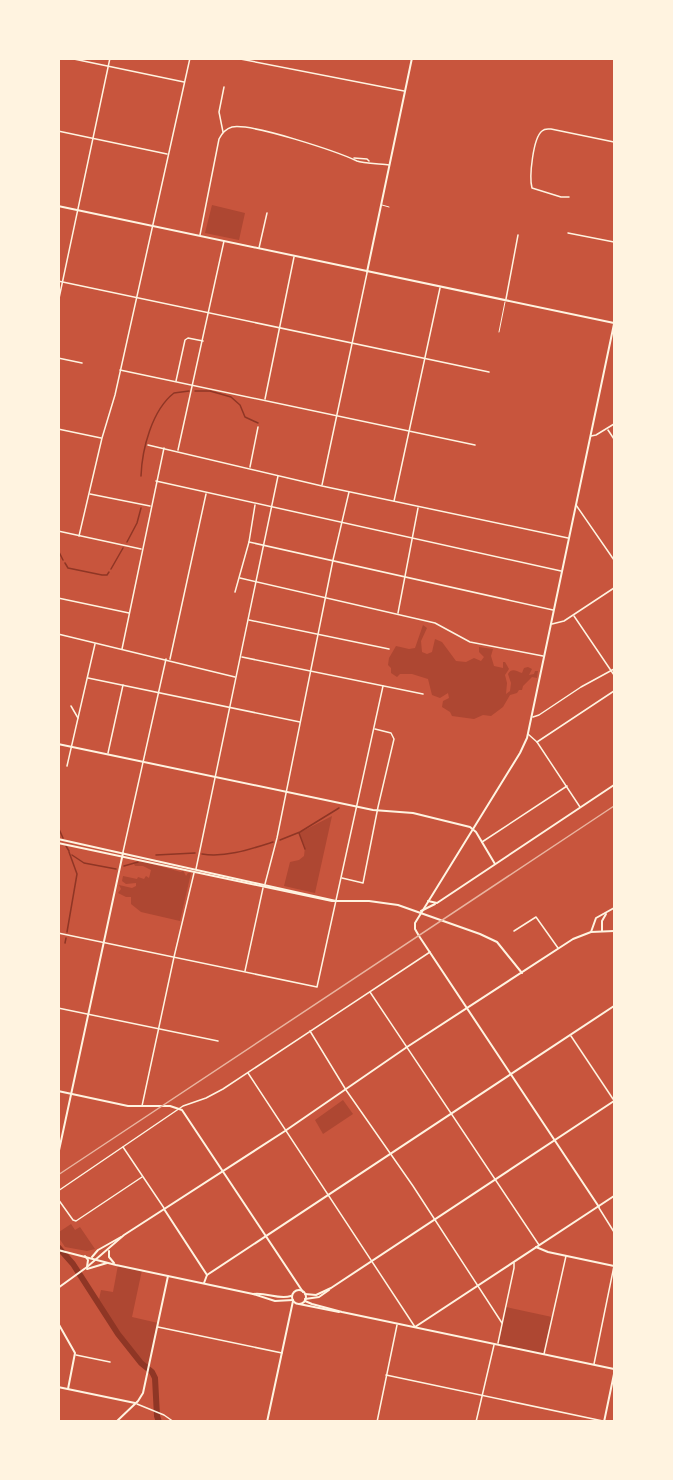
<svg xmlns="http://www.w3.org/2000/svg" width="673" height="1480" font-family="Quicksand,sans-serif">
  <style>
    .green { fill: #ae4732 }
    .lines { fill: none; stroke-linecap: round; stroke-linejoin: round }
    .stream { stroke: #8f3625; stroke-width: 1.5 }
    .river { stroke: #8f3625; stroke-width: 6 }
    .service { stroke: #fff3e0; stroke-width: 1 }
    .minor { stroke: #fff3e0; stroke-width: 1.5 }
    .tertiary { stroke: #fff3e0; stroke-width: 2 }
    .secondary { stroke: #fff3e0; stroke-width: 2 }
    .primary { stroke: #fff3e0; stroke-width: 2 }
    .rail { stroke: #e9b49f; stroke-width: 1.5 }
  </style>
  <rect width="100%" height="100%" fill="#c8553d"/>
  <g class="green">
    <path d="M212,205L245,213L239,240L205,233Z"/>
    <path d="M423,625L427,628L421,641L422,652L427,654L432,652L435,639L442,642L456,661L466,662L474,658L481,661L484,657L479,652V647L493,649L491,656L494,666L503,668V662H505L509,669L505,675L507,683L506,694L510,691L511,683L508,674C512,667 517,672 522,673L524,668L528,667L532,669L529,675L534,674L535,671H538L537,678L532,677L523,686L522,690H519L517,693L510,695L503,707L491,716L483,715L474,719L452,716L450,712L442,707L443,701L449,698L448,693L440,698L432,695L428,679L412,674H400L397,677L391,673V668L388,665L389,658L396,646L409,649L415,648Z"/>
    <path d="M332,816L315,893L284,886L290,862L299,860L304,856L305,847L299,833Z"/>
    <path d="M141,861L181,872L183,870L186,876L188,873H191L180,921L141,912L131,904V897H126L118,893L121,889L119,885L132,888L136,886V883L126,884L122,881L123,876L137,879L138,877L144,879L146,876L149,878L151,870L143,866H135L134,864Z"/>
    <path d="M343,1100L353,1114L323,1134L315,1120Z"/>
    <path d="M71,1224L75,1230L80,1227L95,1249L87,1251L65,1247L59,1238V1232Z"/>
    <path d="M118,1265L142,1270L132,1317L158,1323L149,1369C127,1352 113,1326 98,1304L101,1290L113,1292Z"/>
    <path d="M506,1307L552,1317L544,1354L498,1345Z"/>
  </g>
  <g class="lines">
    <g class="stream">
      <path d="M195,391H210L231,397L240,405L245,417L258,423"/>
      <path d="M141,476C142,449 152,410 174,393L189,391"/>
      <path d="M127,542L137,523L141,508"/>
      <path d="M58,550L63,560"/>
      <path d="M65,563L68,568L102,575H107L109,572"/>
      <path d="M111,569L123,548"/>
      <path d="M58,827L63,838"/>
      <path d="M299,833L305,849"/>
      <path d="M280,840L300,832L339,808"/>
      <path d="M66,846L69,851"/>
      <path d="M202,854C225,858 251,849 273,842"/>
      <path d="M72,855L84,863L116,869"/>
      <path d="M156,855L195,853"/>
      <path d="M124,866L138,862"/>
      <path d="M67,932L77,874L69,852"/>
      <path d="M65,943L66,938"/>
    </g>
    <path class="river" d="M58,1247L73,1264L118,1334L141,1363L152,1372L155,1378L157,1416L159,1422"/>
    <g class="service">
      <path d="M382,205L389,207"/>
      <path d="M499,332L505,302"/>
    </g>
    <g class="minor">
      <path d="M69,58L184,82"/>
      <path d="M235,58L404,91"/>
      <path d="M58,131L167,154"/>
      <path d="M223,132L219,112L224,87"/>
      <path d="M354,158L367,159L369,161"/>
      <path d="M569,197H561L532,188C529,177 533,138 542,131C545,128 548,129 551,129L614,142"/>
      <path d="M568,233L614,242"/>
      <path d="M200,235L219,139C222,133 225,129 232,127C252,123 338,152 357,161C362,163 382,164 389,165"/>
      <path d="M259,248L267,213"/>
      <path d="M58,281L489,372"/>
      <path d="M506,299L518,235"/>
      <path d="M58,303L110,58"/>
      <path d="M58,358L82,363"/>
      <path d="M120,370L475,445"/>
      <path d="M176,381L185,340L188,338L203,341"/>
      <path d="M265,399L294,257"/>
      <path d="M58,429L101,438"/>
      <path d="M608,430L614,439"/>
      <path d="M591,436L596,435L614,424"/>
      <path d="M148,445L322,486L568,538"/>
      <path d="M178,450L224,241"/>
      <path d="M250,467L258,427"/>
      <path d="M156,481L561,571"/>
      <path d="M322,485L367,273"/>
      <path d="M90,494L150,506"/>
      <path d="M394,501L440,288"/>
      <path d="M576,505L614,560"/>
      <path d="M58,531L141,549"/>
      <path d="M79,536L102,438L115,395L190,58"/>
      <path d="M249,542L553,610"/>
      <path d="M240,578L435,623L470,642L543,656"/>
      <path d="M235,592L249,542L255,505"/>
      <path d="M58,598L129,613"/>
      <path d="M398,613L418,508"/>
      <path d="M574,616L614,675"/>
      <path d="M249,620L389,649"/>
      <path d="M552,624L564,621L614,588"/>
      <path d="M58,634L235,677"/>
      <path d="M122,649L164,448"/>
      <path d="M242,657L423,694"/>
      <path d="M170,659L206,494"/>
      <path d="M88,678L300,722"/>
      <path d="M71,706L78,718"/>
      <path d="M533,717L539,715L581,687L614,669"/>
      <path d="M528,734L537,742L580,807"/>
      <path d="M537,742L614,691"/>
      <path d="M108,753L123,685"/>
      <path d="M67,766L95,644"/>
      <path d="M482,842L567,786"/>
      <path d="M123,852L166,659"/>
      <path d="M196,869L278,476"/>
      <path d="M342,878L363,883L378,807L394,739L391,733L375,729"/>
      <path d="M265,884L277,838L333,560L349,492"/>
      <path d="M514,931L536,917L558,948"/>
      <path d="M58,933L317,987L383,686"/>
      <path d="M245,971L263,888"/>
      <path d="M370,992L539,1245"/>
      <path d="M58,1008L218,1041"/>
      <path d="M310,1031L346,1090L413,1186L502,1323"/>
      <path d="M571,1036L613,1099"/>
      <path d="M248,1073L415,1327"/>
      <path d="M142,1106L174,957L194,873"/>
      <path d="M123,1147L164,1208"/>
      <path d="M58,1191L183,1106L206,1098L223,1089L430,952"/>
      <path d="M58,1199L73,1220L76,1221L142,1177"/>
      <path d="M599,1208L614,1232"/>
      <path d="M158,1327L282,1353"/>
      <path d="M498,1343L514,1268V1263"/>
      <path d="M544,1354L566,1256"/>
      <path d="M76,1355L110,1362"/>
      <path d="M594,1364L614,1266"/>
      <path d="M386,1375L603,1421"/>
      <path d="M137,1404L164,1415L174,1422"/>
      <path d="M377,1422L397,1325"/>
      <path d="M476,1422L494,1345"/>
    </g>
    <g class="tertiary">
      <path d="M367,272L412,58"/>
      <path d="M58,744L373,810L413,813L470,827L476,832L495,864"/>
      <path d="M58,839L336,901"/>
      <path d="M58,843L332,901H369L398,905L480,934L497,942L522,973"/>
      <path d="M428,901L437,903L614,785"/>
      <path d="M421,911L435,904"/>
      <path d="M602,931V921L606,914"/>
      <path d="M591,932L596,918L614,908"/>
      <path d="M58,1155L123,853"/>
      <path d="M599,1207L419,936L415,929V923L520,753L527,738L614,324"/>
      <path d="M164,1209L207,1275L204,1283"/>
      <path d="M536,1247L548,1252L614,1266"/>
      <path d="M207,1275L614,1006"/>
      <path d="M305,1294L316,1295L331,1288L614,1101"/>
      <path d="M305,1299L319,1297L329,1290"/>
      <path d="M58,1323L75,1353L68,1389"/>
      <path d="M58,1387L135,1403"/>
      <path d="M267,1422L293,1301"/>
      <path d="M604,1422L614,1374"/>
    </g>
    <g class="secondary">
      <path d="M58,206L614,323"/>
      <path d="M58,1091L128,1106H170L182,1110L303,1292"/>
      <path d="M415,1327L614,1196"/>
      <path d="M116,1422L138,1401L143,1393L168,1276"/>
    </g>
    <g class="primary">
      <path d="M58,1250L116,1265L253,1294L275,1301L293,1300"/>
      <path d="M109,1251V1257L114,1263"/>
      <path d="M85,1256L88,1260L87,1267"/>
      <path d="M92,1257L98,1250L121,1237"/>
      <path d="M87,1269L107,1263"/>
      <path d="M58,1288L87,1267L124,1235L285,1131L407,1047L573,939L591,932L614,931"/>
      <circle cx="299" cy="1297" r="7"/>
      <path d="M253,1294C267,1292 278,1300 291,1296"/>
      <path d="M305,1301L312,1304L342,1312L614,1369"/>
      <path d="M299,1304L339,1312"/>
    </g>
    <path class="rail" d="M58,1175L614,806"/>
  </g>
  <rect width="673" height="1480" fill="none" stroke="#fff3e0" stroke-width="120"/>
</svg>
